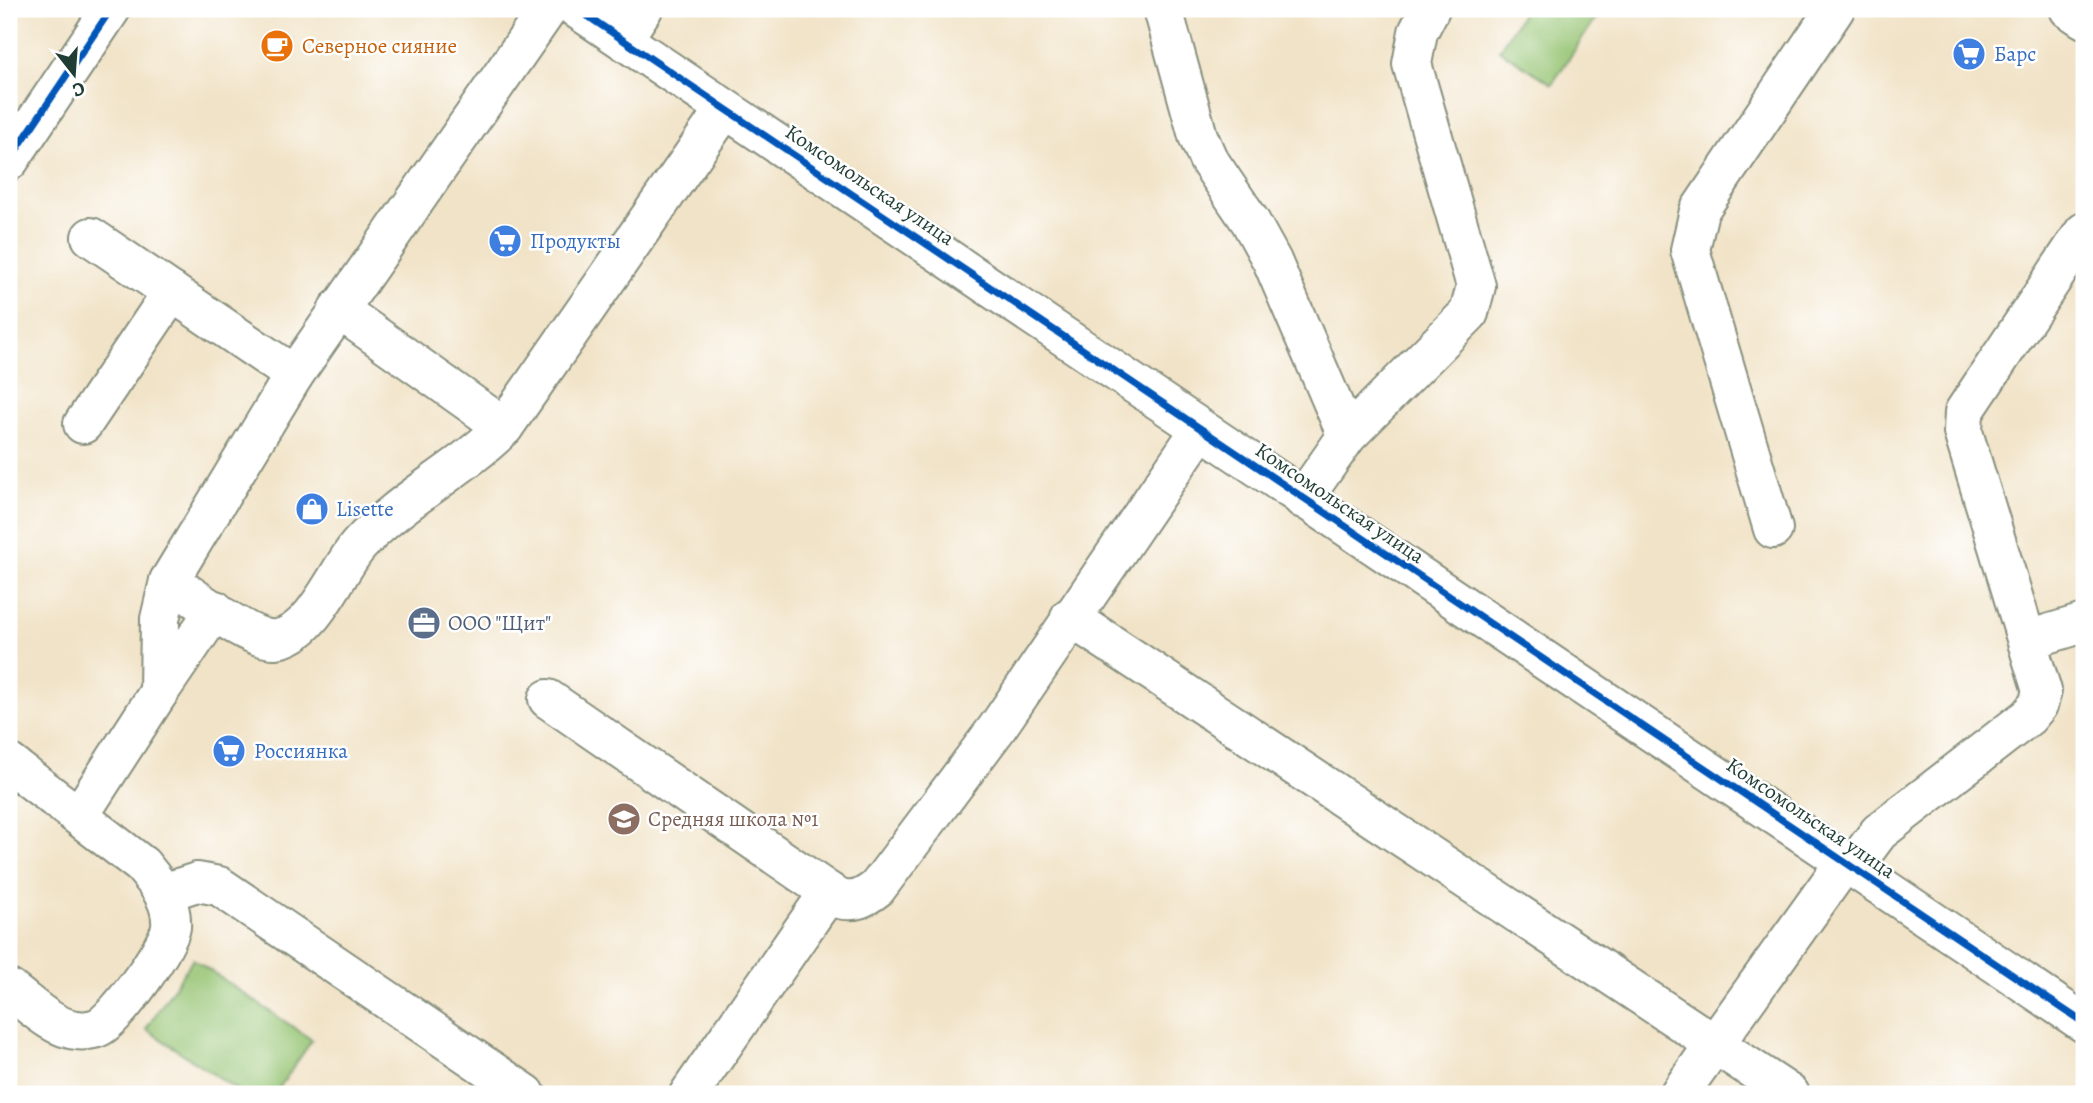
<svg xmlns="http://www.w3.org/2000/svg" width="2093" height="1103" font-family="Alegreya,serif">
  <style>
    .green { fill: #96c473; stroke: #5a8054; stroke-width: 2 }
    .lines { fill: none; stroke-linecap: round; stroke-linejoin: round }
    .minor-casing { stroke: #88907e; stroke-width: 42 }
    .minor { stroke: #fff; stroke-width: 38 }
    .cycleway-casing { stroke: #fff; stroke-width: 11 }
    .cycleway { stroke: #0057b8; stroke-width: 7 }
    .labels { text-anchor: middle; stroke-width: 5; stroke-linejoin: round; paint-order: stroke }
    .food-label { font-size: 21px; fill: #c56008; stroke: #fff; text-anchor: start }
    .shop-label { font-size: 21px; fill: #366cbe; stroke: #fff; text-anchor: start }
    .street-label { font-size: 21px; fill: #1f3d34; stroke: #fff }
    .service-label { font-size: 21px; fill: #4e5e75; stroke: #fff; text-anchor: start }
    .education-label { font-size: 21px; fill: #785e54; stroke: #fff; text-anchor: start }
  </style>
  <rect width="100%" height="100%" fill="#fff"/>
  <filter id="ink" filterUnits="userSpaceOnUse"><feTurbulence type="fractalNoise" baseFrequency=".0143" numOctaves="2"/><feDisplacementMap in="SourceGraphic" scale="14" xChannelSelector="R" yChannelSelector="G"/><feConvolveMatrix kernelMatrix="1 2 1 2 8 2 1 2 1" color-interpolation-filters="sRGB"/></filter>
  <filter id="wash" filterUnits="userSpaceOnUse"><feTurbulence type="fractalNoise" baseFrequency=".00686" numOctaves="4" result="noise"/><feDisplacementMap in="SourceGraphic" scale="28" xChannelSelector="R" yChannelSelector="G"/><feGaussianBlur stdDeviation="1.57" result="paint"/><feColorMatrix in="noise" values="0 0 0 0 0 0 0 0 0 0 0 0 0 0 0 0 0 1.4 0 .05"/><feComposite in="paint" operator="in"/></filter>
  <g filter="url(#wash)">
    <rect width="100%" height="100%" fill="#f1e3c7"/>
    <g class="green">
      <path d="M1525,9H1602L1552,84L1499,50Z"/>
      <path d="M193,959L312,1040L275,1094H243L146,1029Z"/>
    </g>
  </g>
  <g filter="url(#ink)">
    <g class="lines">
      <defs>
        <g id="minor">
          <path d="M577,9L2084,1023"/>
          <path d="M1163,9L1198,136L1208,159L1250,221L1272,261L1347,436"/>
          <path d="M2069,9L2084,19"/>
          <path d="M623,39L643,9"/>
          <path d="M9,161L111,9"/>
          <path d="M91,237L294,375"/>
          <path d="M338,309L504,427L725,109"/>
          <path d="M83,424L172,292"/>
          <path d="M1303,499L1347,436L1469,313L1476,286L1412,64L1418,32L1430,9"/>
          <path d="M1773,529L1690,250L1699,211L1835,9"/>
          <path d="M169,581C192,595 251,642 276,639C313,635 337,570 359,545C401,499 460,471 504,427"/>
          <path d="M1070,617L1790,1094"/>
          <path d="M2028,640L2084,623"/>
          <path d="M159,692L215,610"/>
          <path d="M548,699L839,899C855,903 864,898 877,888L997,728L1200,430"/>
          <path d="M9,763L142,865C157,883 173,901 171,927C168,947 117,1018 99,1027C93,1030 83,1031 77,1030C52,1028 29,1003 9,989"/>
          <path d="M79,816L159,692L160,619L169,581L294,375L548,9"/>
          <path d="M1853,867L1879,832L2028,717L2038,705L2042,691L1963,432L1964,412L2084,232"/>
          <path d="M163,893L197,882L219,886L526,1094"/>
          <path d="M689,1094L829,892"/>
          <path d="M1679,1094L1845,862"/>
        </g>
      </defs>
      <use href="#minor" class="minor-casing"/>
      <use href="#minor" class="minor"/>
      <defs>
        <g id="cycleway">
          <path d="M577,9L2084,1023"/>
          <path d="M9,161L111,9"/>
        </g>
      </defs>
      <use href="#cycleway" class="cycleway-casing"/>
      <use href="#cycleway" class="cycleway"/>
    </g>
  </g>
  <defs>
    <symbol id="cafe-disc" viewBox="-11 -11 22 22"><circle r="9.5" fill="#e8710a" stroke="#fff"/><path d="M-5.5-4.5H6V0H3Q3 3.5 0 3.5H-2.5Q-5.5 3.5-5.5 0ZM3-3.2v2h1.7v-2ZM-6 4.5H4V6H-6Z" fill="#fff"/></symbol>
    <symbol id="supermarket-disc" viewBox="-11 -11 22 22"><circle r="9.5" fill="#3f7fe0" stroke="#fff"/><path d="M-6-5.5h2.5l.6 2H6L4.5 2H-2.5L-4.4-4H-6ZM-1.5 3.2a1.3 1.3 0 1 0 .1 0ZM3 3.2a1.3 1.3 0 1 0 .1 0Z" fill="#fff"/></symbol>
    <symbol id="shop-disc" viewBox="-11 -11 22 22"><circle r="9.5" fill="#3f7fe0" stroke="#fff"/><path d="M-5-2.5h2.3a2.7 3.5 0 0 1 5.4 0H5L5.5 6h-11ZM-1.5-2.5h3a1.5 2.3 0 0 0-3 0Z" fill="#fff"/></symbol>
    <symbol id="office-disc" viewBox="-11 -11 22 22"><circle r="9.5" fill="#5c6f8a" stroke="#fff"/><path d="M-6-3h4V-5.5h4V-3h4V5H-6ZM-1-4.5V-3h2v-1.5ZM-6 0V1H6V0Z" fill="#fff"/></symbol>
    <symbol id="school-disc" viewBox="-11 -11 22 22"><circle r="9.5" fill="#8d6e63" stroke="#fff"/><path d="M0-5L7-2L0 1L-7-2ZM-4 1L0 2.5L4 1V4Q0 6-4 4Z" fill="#fff"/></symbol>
  </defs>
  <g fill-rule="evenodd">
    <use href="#cafe-disc" x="258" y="27" width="38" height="38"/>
    <use href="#supermarket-disc" x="1950" y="35" width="38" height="38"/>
    <use href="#supermarket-disc" x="486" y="222" width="38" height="38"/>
    <use href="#shop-disc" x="293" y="490" width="38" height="38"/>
    <use href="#office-disc" x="405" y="604" width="38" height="38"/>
    <use href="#supermarket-disc" x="210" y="732" width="38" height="38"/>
    <use href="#school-disc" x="605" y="800" width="38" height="38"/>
  </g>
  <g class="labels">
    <g class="food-label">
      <text x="302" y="53">Северное сияние</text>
    </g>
    <g class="shop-label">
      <text x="1994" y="61">Барс</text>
      <text x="530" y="248">Продукты</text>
      <text x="336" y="516">Lisette</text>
      <text x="254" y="758">Россиянка</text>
    </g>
    <g class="street-label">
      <text transform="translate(870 185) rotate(34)" y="7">Комсомольская улица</text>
      <text transform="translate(1340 503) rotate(34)" y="7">Комсомольская улица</text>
      <text transform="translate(1811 818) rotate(34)" y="7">Комсомольская улица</text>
    </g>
    <g class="service-label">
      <text x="448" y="630">ООО "Щит"</text>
    </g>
    <g class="education-label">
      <text x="648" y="826">Средняя школа №1</text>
    </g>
  </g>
  <rect width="2093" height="1103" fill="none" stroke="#fff" stroke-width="35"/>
  <g transform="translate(74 74) rotate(163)" stroke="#ffffff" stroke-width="5" paint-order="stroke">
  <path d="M0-5L12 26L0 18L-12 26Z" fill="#1f3d34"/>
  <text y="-10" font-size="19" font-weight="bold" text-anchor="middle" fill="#1f3d34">С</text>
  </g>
</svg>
